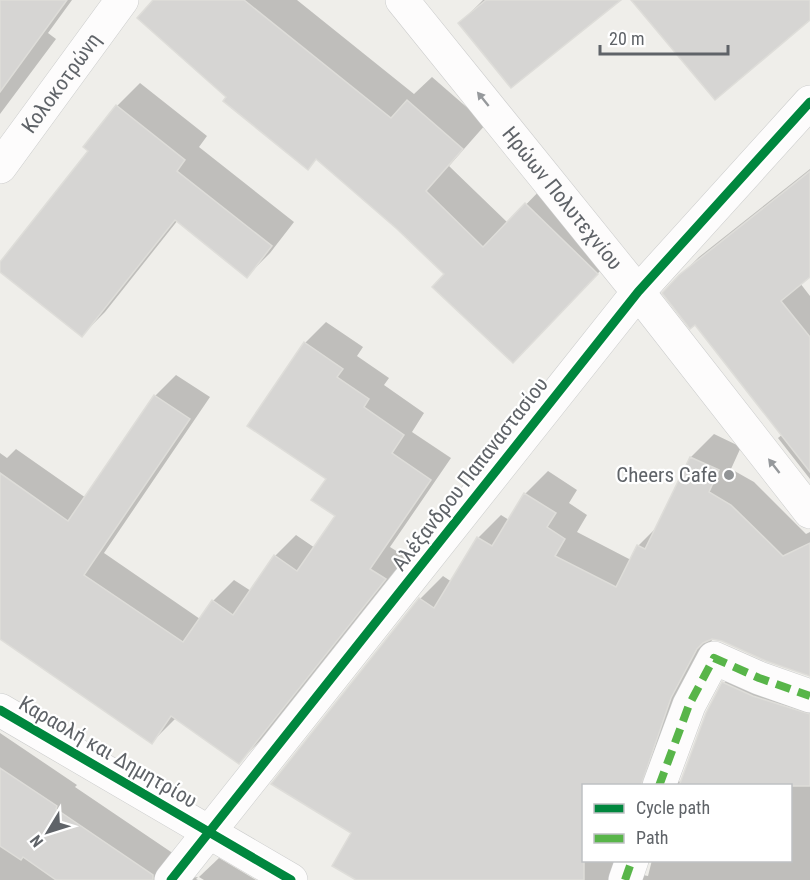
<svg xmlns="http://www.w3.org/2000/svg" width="810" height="880" font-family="'Roboto Condensed',sans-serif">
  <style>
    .shadow { fill: #0003; fill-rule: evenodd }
    .building { fill: #d6d5d3; stroke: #deddd9; stroke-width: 1.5 }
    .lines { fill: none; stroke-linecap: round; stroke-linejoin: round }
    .street-casing { stroke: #cbcccc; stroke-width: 34 }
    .street { stroke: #fdfcfc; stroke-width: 33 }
    .quiet { stroke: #58b549; stroke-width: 8; stroke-dasharray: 15 8; stroke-linecap: butt }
    .cycleway-casing { stroke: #fff; stroke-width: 13 }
    .cycleway { stroke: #00873e; stroke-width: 9 }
    .oneway { fill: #96999c }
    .poi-dot { fill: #919496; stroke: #fff; stroke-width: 2 }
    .labels { text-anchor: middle; stroke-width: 4.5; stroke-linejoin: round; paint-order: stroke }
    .street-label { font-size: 21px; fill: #5f6368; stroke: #fff }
    .poi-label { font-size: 21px; fill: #5f6368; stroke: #fff; text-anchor: end }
  </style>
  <rect width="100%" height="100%" fill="#efeeea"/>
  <g class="shadow">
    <path d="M0,0H72L48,33L56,39L0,114Z"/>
    <path d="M155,0H297L414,94L432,77L486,124L449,166L508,223L550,180L621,249L537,337L446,274L398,227L317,158L308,168L228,97Z"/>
    <path d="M483,0H619L460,23Z"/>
    <path d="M140,83L207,136L199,147L294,222L270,253L247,276L178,220L105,312L82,335L0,270V264L90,151L85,147L117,106Z"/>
    <path d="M810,169V275L800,283L810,296V479L778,438L783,434L680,276L699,257Z"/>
    <path d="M326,322L363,347L357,356L389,378L384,385L424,413L412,432L451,458L390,547L406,557L260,741L239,762L176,718L152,742L0,638V453L7,458L16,449L86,498L155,396L176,375L210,397L104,553L200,619L213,601L234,580L251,591L275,556L296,535L315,548L337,516L328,479L305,343Z"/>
    <path d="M714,434L741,447L731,469L754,482L806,534L810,532V675L722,639L713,638L694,674L676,781L682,782L724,683L747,660L810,685V880H359L353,833L420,599L443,576L452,582L478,538L501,515L509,520L525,494L548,471L577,490L569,503L587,515L577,532L631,560L638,546L658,526L691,457ZM584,786H790V860H652L648,876L643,875L629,860H584Z"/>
    <path d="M0,733L77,785L75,787L174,854L190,878L198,877L196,879L198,880H0Z"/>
    <path d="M219,858L256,880H204L199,877Z"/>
  </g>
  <g class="building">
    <path d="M0,0H67L0,92Z"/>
    <path d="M153,0H244L391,118L407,100L463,149L426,191L483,247L525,203L598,274L513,363L432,287L444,274L397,229L316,159L308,170L223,101L226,97L137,18Z"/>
    <path d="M486,0H621L511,88L458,23Z"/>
    <path d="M631,0H810V20L715,100Z"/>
    <path d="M116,105L185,160L177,171L272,246L247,278L175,220L82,337L0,272V262L88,151L83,147Z"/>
    <path d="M810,171V277L781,301L810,337V472L695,325L690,329L662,293L679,275Z"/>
    <path d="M304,342L343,369L337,377L369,399L364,407L404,435L392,453L431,480L370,569L386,579L239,764L171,716L152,744L0,639V473L68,521L154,395L190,419L84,575L183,642L212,600L233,615L274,555L297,571L335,516L311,500L326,479L247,426Z"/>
    <path d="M690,457L719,470L709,492L731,505L783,556L810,543V676L766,661L722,641L712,639L703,643L697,649L671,698L641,786H584V880H356L332,866L351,833L271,784L419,598L434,608L477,537L492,546L524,493L556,513L547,527L565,539L555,556L616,587L637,545L645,549Z"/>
    <path d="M722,682L753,696L810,714V786H679L706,713Z"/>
    <path d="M0,768L57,806L56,809L153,875V880H56L23,857L21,860L0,846Z"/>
  </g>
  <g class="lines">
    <defs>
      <g id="street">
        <path id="s1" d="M402,0L638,292L810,512"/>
        <path id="s2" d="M0,167L122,0"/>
        <path d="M0,710L291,880"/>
        <path d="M659,786L689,705L714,658L759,678L810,696"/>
        <path d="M171,880L638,292L810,102"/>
        <path d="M625,880L632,860"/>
      </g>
    </defs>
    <use href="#street" class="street-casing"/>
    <use href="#street" class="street"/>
    <g class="quiet">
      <path d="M659,786L689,705L714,658L759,678L810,696"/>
      <path d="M625,880L632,860"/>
    </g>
    <defs>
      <g id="cycleway">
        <path d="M0,710L291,880"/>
        <path d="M171,880L638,292L810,102"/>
      </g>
    </defs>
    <use href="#cycleway" class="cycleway-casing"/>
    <use href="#cycleway" class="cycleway"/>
  </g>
  <defs><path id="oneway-solid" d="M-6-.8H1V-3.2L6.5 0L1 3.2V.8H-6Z" transform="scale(1.5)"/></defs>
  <g class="oneway">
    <use href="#oneway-solid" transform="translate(483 99) rotate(-129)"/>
    <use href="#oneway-solid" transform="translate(774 466) rotate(-128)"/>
  </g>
  <circle class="poi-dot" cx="729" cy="475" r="6"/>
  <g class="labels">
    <g class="street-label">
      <text dy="7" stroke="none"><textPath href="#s2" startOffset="104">Κολοκοτρώνη</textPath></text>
      <text dy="7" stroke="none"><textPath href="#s1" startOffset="255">Ηρώων Πολυτεχνίου</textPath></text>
      <text transform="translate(470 474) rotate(-52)" y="7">Αλέξανδρου Παπαναστασίου</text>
      <text transform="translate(108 752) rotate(30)" y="7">Καραολή και Δημητρίου</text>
    </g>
    <g class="poi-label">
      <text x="717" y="482">Cheers Cafe</text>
    </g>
  </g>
  <rect x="582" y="784" width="210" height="78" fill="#ffffff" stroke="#bfc1c3" stroke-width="1.5"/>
  <rect x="594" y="804" width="30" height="9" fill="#00873e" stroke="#bfc1c3" stroke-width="1.5"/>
  <text x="636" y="814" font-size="18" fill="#5f6368">Cycle path</text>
  <rect x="594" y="834" width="30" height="9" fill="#58b549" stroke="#bfc1c3" stroke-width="1.5"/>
  <text x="636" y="844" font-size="18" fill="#5f6368">Path</text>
  <g transform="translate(48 832) rotate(232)" stroke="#ffffff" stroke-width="4.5" paint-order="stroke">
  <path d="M0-4.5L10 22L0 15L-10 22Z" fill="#5f6368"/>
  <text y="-9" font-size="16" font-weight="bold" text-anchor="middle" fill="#5f6368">N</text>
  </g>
  <path d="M600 45v9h128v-9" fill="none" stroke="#5f6368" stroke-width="3"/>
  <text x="609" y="45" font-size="18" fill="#5f6368" stroke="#ffffff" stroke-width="4.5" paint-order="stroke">20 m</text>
</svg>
